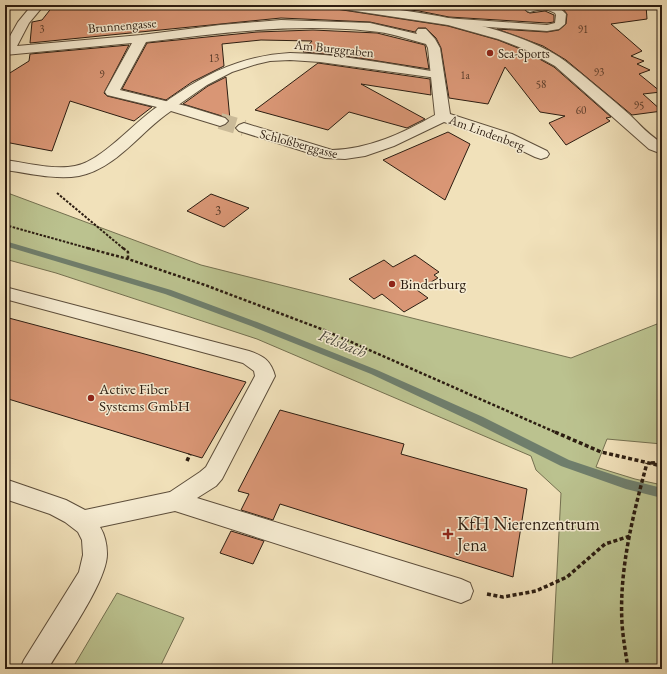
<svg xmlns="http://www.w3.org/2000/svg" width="667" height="674" font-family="'EB Garamond',serif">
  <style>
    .green { fill: #bbc28f; stroke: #747050 }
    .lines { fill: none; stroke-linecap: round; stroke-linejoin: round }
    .stream { fill: #6f7e6c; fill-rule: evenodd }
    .building { fill: #d99675; stroke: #2c1d11 }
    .street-tunnel { stroke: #caba98; stroke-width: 16; stroke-dasharray: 16 8; stroke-linecap: butt }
    .lane-casing { stroke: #5d4e3b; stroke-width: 2 }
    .street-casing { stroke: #5d4e3b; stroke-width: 2 }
    .path-far2 { stroke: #2c1d11; stroke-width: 2; stroke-dasharray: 2.5 1.5; stroke-linecap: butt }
    .path-far1 { stroke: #2c1d11; stroke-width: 2.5; stroke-dasharray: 3 2; stroke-linecap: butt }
    .path { stroke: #2c1d11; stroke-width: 3.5; stroke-dasharray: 4 2.5; stroke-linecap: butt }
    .lane { fill: #f6ecd2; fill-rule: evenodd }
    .street { fill: #f6ecd2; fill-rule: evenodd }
    .poi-dot { fill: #8f2418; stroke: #f6ecd2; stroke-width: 1.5 }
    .labels { text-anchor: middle; stroke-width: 3; stroke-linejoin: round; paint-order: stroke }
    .far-number-label { font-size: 11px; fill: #573b2a }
    .far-street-label { font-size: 13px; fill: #2c1d11; stroke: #f6ecd2 }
    .far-poi-label { font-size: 13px; fill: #2c1d11; stroke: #f6ecd2; text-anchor: start }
    .number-label { font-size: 13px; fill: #573b2a }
    .poi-label { font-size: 15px; fill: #2c1d11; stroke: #f6ecd2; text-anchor: start }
    .water-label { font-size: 16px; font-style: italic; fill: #4e4d3f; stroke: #f6ecd2 }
    .near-poi-label { font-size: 18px; fill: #2c1d11; stroke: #f6ecd2; text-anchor: start }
  </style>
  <rect width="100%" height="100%" fill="#f1e1ba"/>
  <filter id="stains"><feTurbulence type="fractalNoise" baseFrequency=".005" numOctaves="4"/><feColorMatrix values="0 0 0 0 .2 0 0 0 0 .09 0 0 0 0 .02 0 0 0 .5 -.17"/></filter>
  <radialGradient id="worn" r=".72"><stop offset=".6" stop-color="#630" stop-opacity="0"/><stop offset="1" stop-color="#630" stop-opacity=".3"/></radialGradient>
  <g class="green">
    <path d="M5,192L201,265L571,358L662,322V444L607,439L596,467L635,479L662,485V669H552L561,493L536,470L531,456L257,339L56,273L5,259Z"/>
    <path d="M117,593L184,618L159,669H72Z"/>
  </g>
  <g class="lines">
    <path class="stream" d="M5,241L171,290L257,322L377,370L483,417L569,460L626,479L662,488V498L626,489L561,466L475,423L371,374L251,326L165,294L5,246Z"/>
  </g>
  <g class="building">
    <path d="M90,5H329L331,8L336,9L448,26L498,40L523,50L554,67L611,117L606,118L610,121L566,145L549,123L565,116L540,112L505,67L488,104L449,98L441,48L436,38L426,28H418L415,32L370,22L281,18L30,43L32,22L42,20L53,6H88Z"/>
    <path d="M364,5H526L524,9L527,12L530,13L545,11L554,15V22L547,23L449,17L419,11Z"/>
    <path d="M555,5H646L647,19L611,24L642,51L631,56L644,61L637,64L650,70L639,74L661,92L643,94L662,111L632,115L566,60L543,46L497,29L547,32L559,30L566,24L567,14L563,9Z"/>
    <path d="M313,30L377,33L425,45L429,69L346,56L303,52L312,41L261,40L222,44L224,66L192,82L166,100L122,89L147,43L257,32Z"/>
    <path d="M129,45L104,93L107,96L152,107L134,121L70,101L52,151L5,142V76L29,61L30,54Z"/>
    <path d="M318,63L430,79L431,95L361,84L425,119L407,128L349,112L328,130L255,110Z"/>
    <path d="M226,77L230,120L225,117L183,104L208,86Z"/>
    <path d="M448,132L470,144L445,200L383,160Z"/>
    <path d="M211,194L249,208L224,227L187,211Z"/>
    <path d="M415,255L439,272L434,275L438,278L417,290L428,298L404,312L382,294L374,299L349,279L384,260L393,267Z"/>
    <path d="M5,317L141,353L246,382L202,458L5,398Z"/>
    <path d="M280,410L404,444L401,454L527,489L513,577L280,504L273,520L241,510L249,494L238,491Z"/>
    <path d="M231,531L264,541L253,564L220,553Z"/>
  </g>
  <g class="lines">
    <path class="street-tunnel" d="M220,121L244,128"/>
    <defs>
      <g id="lane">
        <path d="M528,5C541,5 556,2 566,14L565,24L559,29L547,31L445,24L440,21L445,18L547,25L555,23L556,15L555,13C546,8 539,9 530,12L527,11L525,9Z"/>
        <path d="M290,53C339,54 389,64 437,72L443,75L437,78L320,62L290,60L270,61L257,64L232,72L207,85L171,110H163L161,107C165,101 174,96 180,92C214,69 250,55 290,53Z"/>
        <path d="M5,287L249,351C264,356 271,361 275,376L222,479L216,486L197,498L461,579L470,583L473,591L470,599L461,603L175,511L100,527C105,535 107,545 107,554C107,582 63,643 48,669H20L24,660L79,572L83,555L82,540L78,532L65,522L50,514L5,499V479L66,500L85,510L170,492L200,472L206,467L255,376L254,371L243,363L5,299Z"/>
      </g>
      <g id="street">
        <path d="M32,5H44L29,23L17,46L141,35L220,25L281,20L370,23L417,34L416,32L418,29H426L435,39L440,48L450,114L512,134L547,151L549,154L547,157L541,159L535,157L500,140L444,122L394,146L365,156L345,159L325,158L239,131L236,128L239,125L244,123L332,150C369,149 403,133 435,115L428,48L426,44C407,39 389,32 370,31C294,23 220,33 146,42L120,90L186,106L225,118L228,121L225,124L220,126L171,111C141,131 116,169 79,176C55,180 28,173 5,170V160C27,163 53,170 75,166C102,161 133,123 157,107L107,95L105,92L132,43L5,55V45L18,22Z"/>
        <path d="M330,5C393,5 513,23 565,61C587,78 609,97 630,115C640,125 650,136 662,143V154L649,149L555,66L524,49L498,39L448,25L336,8L332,7Z"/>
      </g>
    </defs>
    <use href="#lane" class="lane-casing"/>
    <use href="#street" class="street-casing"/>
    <g class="path-far2">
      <path d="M57,193L124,249"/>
      <path d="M5,225L91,249"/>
    </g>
    <g class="path-far1">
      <path d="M87,248L128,259L205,285L324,330L557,433"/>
      <path d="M123,248L128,252V259"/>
    </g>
    <g class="path">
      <path d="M555,432L601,452L662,466"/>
      <path d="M187,461L190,454"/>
      <path d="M651,463L662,462"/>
      <path d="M487,594L503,597L536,591L567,577L605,544L630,536"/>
      <path d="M628,669C626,654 623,639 622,623C619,569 633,515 647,463"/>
    </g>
    <use href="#lane" class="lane"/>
    <use href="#street" class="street"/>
  </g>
  <g class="poi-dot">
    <circle cx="490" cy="53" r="4"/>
    <circle cx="392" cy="284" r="4"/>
    <circle cx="91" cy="398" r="4"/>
    <path d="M446 528h4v4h4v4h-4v4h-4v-4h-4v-4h4z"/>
  </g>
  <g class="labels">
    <g class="far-number-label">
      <text x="42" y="33">3</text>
      <text x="583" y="33">91</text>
      <text x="214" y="62">13</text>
      <text x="599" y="76">93</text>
      <text x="102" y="78">9</text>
      <text x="465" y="79">1a</text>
      <text x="541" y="88">58</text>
      <text x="639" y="109">95</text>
      <text x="581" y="114">60</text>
    </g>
    <g class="far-street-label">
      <text transform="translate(122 25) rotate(-5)" y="5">Brunnengasse</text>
      <text transform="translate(334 48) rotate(6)" y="5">Am Burggraben</text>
      <text transform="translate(487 132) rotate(20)" y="5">Am Lindenberg</text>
      <text transform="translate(299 143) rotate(15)" y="5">Schloßberggasse</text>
    </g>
    <g class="far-poi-label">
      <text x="498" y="58">Sea-Sports</text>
    </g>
    <g class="number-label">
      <text x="218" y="215">3</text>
    </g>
    <g class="poi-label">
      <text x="400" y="289">Binderburg</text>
      <text x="99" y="394">Active Fiber<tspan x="99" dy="17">Systems GmbH</tspan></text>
    </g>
    <g class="water-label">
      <text transform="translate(343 343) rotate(22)" y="6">Felsbach</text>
    </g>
    <g class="near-poi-label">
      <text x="457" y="530">KfH Nierenzentrum<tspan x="457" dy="21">Jena</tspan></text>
    </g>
  </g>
  <rect width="667" height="674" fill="none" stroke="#f1e1ba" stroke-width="20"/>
  <rect x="6" y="6" width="655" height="662" fill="none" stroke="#2c1d11" stroke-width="2"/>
  <rect x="10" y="10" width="647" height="654" fill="none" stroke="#2c1d11"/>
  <rect width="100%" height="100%" filter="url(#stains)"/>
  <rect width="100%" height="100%" fill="url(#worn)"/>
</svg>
